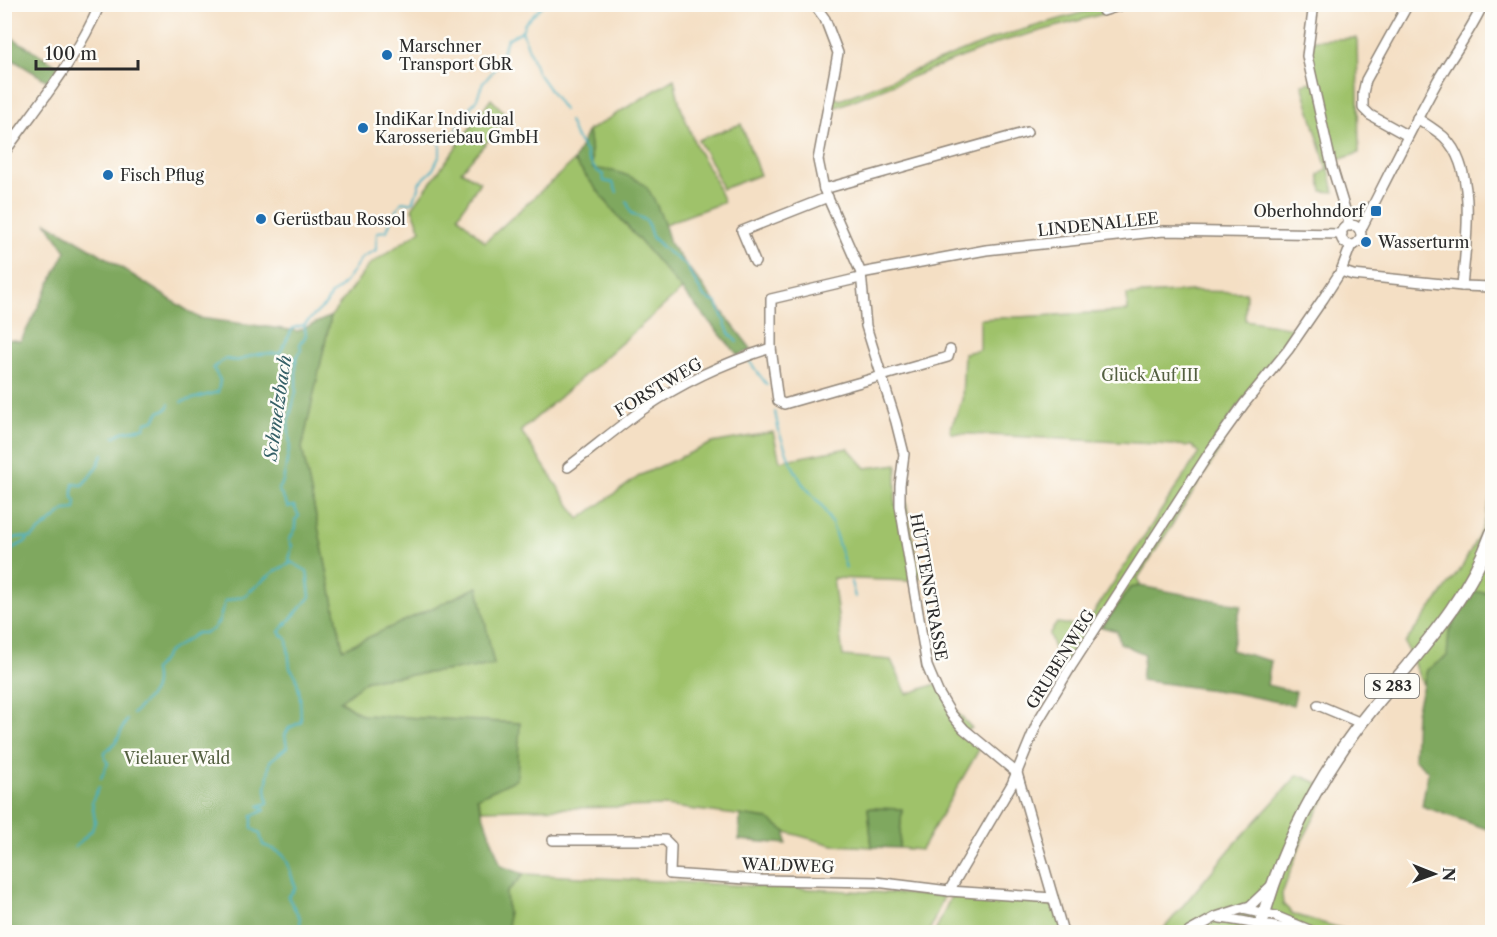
<svg xmlns="http://www.w3.org/2000/svg" width="1497" height="937" font-family="'Libre Caslon Text',serif">
  <style>
    .green { fill: #9fc26b; stroke: #65764b; stroke-width: 1.5 }
    .forest { fill: #7fa85f; stroke: #556a45; stroke-width: 1.5 }
    .lines { fill: none; stroke-linecap: round; stroke-linejoin: round }
    .stream { stroke: #44b0c2; stroke-width: 2 }
    .minor-casing { stroke: #908578; stroke-width: 12 }
    .major-casing { stroke: #908578; stroke-width: 15 }
    .minor { stroke: #fff; stroke-width: 9 }
    .major { stroke: #fff; stroke-width: 12 }
    .poi-dot { fill: #1f6fb2; stroke: #fdfcf7; stroke-width: 2 }
    .labels { text-anchor: middle; stroke-width: 5; stroke-linejoin: round; paint-order: stroke }
    .shield { fill: #fdfcf7; stroke: #6a6a68; stroke-width: 1.5 }
    .shield-label { font-size: 15px; font-weight: bold; fill: #2b2b2b }
    .poi-label { font-size: 16px; fill: #2b2b2b; stroke: #fdfcf7; text-anchor: start }
    .street-label { font-size: 16px; fill: #2b2b2b; stroke: #fdfcf7 }
    .park-label { font-size: 16px; fill: #546041; stroke: #fdfcf7 }
    .water-label { font-size: 18px; font-style: italic; fill: #356067; stroke: #fdfcf7 }
  </style>
  <rect width="100%" height="100%" fill="#fdfcf7"/>
  <filter id="ink" filterUnits="userSpaceOnUse"><feTurbulence type="fractalNoise" baseFrequency=".0167" numOctaves="2"/><feDisplacementMap in="SourceGraphic" scale="12" xChannelSelector="R" yChannelSelector="G"/><feConvolveMatrix kernelMatrix="1 2 1 2 8 2 1 2 1" color-interpolation-filters="sRGB"/></filter>
  <filter id="wash" filterUnits="userSpaceOnUse"><feTurbulence type="fractalNoise" baseFrequency=".008" numOctaves="4" result="noise"/><feDisplacementMap in="SourceGraphic" scale="24" xChannelSelector="R" yChannelSelector="G"/><feGaussianBlur stdDeviation="1.35" result="paint"/><feColorMatrix in="noise" values="0 0 0 0 0 0 0 0 0 0 0 0 0 0 0 0 0 1.4 0 .05"/><feComposite in="paint" operator="in"/></filter>
  <g filter="url(#wash)">
    <rect width="100%" height="100%" fill="#f4dfc4"/>
    <g class="green">
      <path d="M1101,7L1103,14L1000,42L834,108V97L840,100L998,37Z"/>
      <path d="M1357,38L1359,153L1335,161L1329,169L1334,192L1322,191L1319,175L1327,169L1302,84L1317,81L1311,56L1313,40Z"/>
      <path d="M674,79L680,105L697,149L711,172L724,202L665,224L644,185L593,169L588,131Z"/>
      <path d="M491,99L509,117L461,171L480,182L458,216L485,242L574,161L613,210L683,289L521,431L579,519L641,475L712,443L773,432L780,461L848,448L866,468L897,464L895,505L906,503L920,579L909,581L833,578L843,656L891,660L907,694L942,682L953,708L972,728L961,734L980,748L921,850L899,848L902,809L868,808L872,847L833,845L786,832L768,819L665,806L482,810L477,797L520,723L362,715L340,700L367,680L494,665L477,587L343,650L302,448L331,316L369,265L421,230L412,208Z"/>
      <path d="M741,124L760,175L722,189L714,168L698,140Z"/>
      <path d="M1192,291L1246,292L1245,320L1294,328L1214,440L1223,445L1138,578L1140,586L1130,588L1102,627H1093L1062,672L1049,634L1057,623L1085,626L1199,453L1192,446L951,433L950,430L962,400L964,353L980,350V319L1128,311L1127,295Z"/>
      <path d="M1492,493V560L1485,578L1489,592L1472,593L1449,631L1448,656L1427,670L1423,685L1405,643L1462,567L1482,528Z"/>
      <path d="M1298,775L1330,788L1301,843L1282,894L1283,904L1293,914L1353,932H1161L1232,847Z"/>
      <path d="M524,874L944,896L929,932H509L506,893Z"/>
      <path d="M951,896L1046,901L1060,898L1071,932H935Z"/>
    </g>
    <g class="forest">
      <path d="M4,33L65,70L54,85L5,55Z"/>
      <path d="M588,130L593,169C610,169 629,174 643,184C654,192 667,230 670,244L752,350L738,355L613,210L574,161Z"/>
      <path d="M46,222L97,252L199,318L298,331L331,316L302,448L343,649L478,587L494,665L367,680L340,701L362,715L520,723L517,779L477,798L501,866L524,874L506,893L509,932H5V339L21,341L66,251Z"/>
      <path d="M1140,586L1241,605L1231,650L1271,661L1267,685L1296,692L1293,705L1235,693L1141,680L1144,654L1120,643L1117,631L1102,627L1130,588Z"/>
      <path d="M1472,592H1492V831L1422,806L1428,771L1414,759L1416,712L1427,670L1447,656L1449,631Z"/>
      <path d="M868,808L902,809L899,848L872,847Z"/>
      <path d="M740,815L768,819L786,832V844L739,840Z"/>
    </g>
    <g class="lines">
      <g class="stream">
        <path d="M522,31L537,72L564,110"/>
        <path d="M569,121L575,136L586,152L588,159L595,169L603,175L604,181L613,183L617,192"/>
        <path d="M627,202L631,213L647,221L652,237L664,249L686,265L704,297L717,303L729,333L737,342"/>
        <path d="M749,361L767,385"/>
        <path d="M181,402L218,392L220,380L213,368L225,359C247,364 243,355 259,354C266,353 272,354 280,353L293,328L303,325"/>
        <path d="M775,412L779,432L791,463L802,483L822,506L832,524L846,568"/>
        <path d="M114,437L122,432L144,428L146,422L154,420L159,412L167,409L169,404"/>
        <path d="M4,542L18,537L31,538L65,510L75,509L76,500L73,498V484L82,485L94,472L103,454"/>
        <path d="M4,569L13,548L27,541V538"/>
        <path d="M851,582L855,597"/>
        <path d="M133,714C147,697 159,694 154,670C158,663 164,661 167,653L197,633H206L213,629L219,621L225,601L244,596L275,571L291,563"/>
        <path d="M101,778L108,763L105,759V753L117,740L127,719"/>
        <path d="M75,847L92,830L95,821L92,801L99,787"/>
        <path d="M301,932L300,918L288,897L296,888C284,862 295,856 263,845L260,834L252,828V816L265,810L259,806L268,803L266,789L270,761L287,747L285,735L289,728L301,722L300,696L296,676L290,668L287,639L279,632L310,597L307,571L289,561L292,546L289,540L296,528L295,520L299,516L294,506L288,507L278,489L283,481L290,445L288,423L296,392V358L301,350L300,343C308,336 306,334 304,325L326,304L331,294L338,290L346,281L362,257L376,250L377,232L387,231C388,225 398,207 402,202L409,203L413,201L414,196L419,189V183L432,171L440,155V134H452L457,129L458,122L465,121L469,113L470,107L476,101L483,82C496,72 502,54 507,39L522,31L525,23L544,4"/>
      </g>
    </g>
  </g>
  <g filter="url(#ink)">
    <g class="lines">
      <defs>
        <g id="minor">
          <path d="M814,4L825,19L838,53L818,160L824,189L861,273L866,326L896,422L904,454L900,485V506L927,666L938,692L951,714L964,729L1017,773L1063,932"/>
          <path d="M1314,4L1307,56L1332,167L1350,226"/>
          <path d="M1408,4L1366,80L1363,93V108L1370,115L1408,136"/>
          <path d="M1103,11L1125,4"/>
          <path d="M1417,118C1426,124 1436,130 1444,137C1478,170 1466,243 1462,286"/>
          <path d="M4,153C38,105 77,59 100,4"/>
          <path d="M824,189L1027,132"/>
          <circle cx="1351" cy="235" r="10"/>
          <path d="M1360,231C1386,180 1411,129 1438,80C1453,54 1471,31 1483,4"/>
          <path d="M755,262L742,231L828,197"/>
          <path d="M1341,271L1353,275L1462,286L1492,287"/>
          <path d="M861,273L986,250L1164,231L1342,234"/>
          <path d="M860,278L771,299V348L778,401L784,404L948,357L950,350"/>
          <path d="M568,467C593,448 617,428 642,410C681,383 726,362 771,348"/>
          <path d="M1318,705L1361,723"/>
          <path d="M553,840H665L671,846L670,874L761,880L876,882L949,891L1053,898"/>
          <path d="M949,891L1012,784L1038,721L1072,665L1211,450L1244,404L1288,350L1323,299L1341,271L1351,245"/>
          <path d="M1243,909L1275,916L1314,932"/>
          <path d="M1220,918C1249,921 1277,930 1306,930"/>
          <path d="M1189,932L1216,917L1250,906L1271,886"/>
        </g>
        <path id="major" d="M1259,932C1278,857 1313,786 1360,724C1408,662 1466,607 1492,533"/>
      </defs>
      <use href="#minor" class="minor-casing"/>
      <use href="#major" class="major-casing"/>
      <use href="#minor" class="minor"/>
      <use href="#major" class="major"/>
    </g>
  </g>
  <g class="poi-dot">
    <circle cx="387" cy="55" r="6"/>
    <circle cx="363" cy="128" r="6"/>
    <circle cx="108" cy="175" r="6"/>
    <rect x="1370" y="205" width="12" height="12" rx="3"/>
    <circle cx="261" cy="219" r="6"/>
    <circle cx="1366" cy="242" r="6"/>
  </g>
  <g class="labels">
    <rect class="shield" x="1365" y="674" width="54" height="24" rx="4.5"/>
    <g class="shield-label">
      <text x="1392" y="691">S 283</text>
    </g>
    <g class="poi-label">
      <text x="399" y="52">Marschner<tspan x="399" dy="18">Transport GbR</tspan></text>
      <text x="375" y="125">IndiKar Individual<tspan x="375" dy="18">Karosseriebau GmbH</tspan></text>
      <text x="120" y="181">Fisch Pflug</text>
      <text x="1364" y="217" text-anchor="end">Oberhohndorf</text>
      <text x="273" y="225">Gerüstbau Rossol</text>
      <text x="1378" y="248">Wasserturm</text>
    </g>
    <g class="street-label">
      <text transform="translate(1098 224) rotate(-6)" y="6">LINDENALLEE</text>
      <text transform="translate(658 387) rotate(-31)" y="6">FORSTWEG</text>
      <text transform="translate(929 587) rotate(80)" y="6">HÜTTENSTRASSE</text>
      <text transform="translate(1060 659) rotate(-58)" y="6">GRUBENWEG</text>
      <text transform="translate(788 865) rotate(2)" y="6">WALDWEG</text>
    </g>
    <g class="park-label">
      <text x="1150" y="381">Glück Auf III</text>
      <text x="177" y="764">Vielauer Wald</text>
    </g>
    <g class="water-label">
      <text transform="translate(278 408) rotate(-82)" y="6">Schmelzbach</text>
    </g>
  </g>
  <rect width="1497" height="937" fill="none" stroke="#fdfcf7" stroke-width="24"/>
  <g transform="translate(1434 874) rotate(91)" stroke="#fdfcf7" stroke-width="4.5" paint-order="stroke">
  <path d="M0-4.5L10 22L0 15L-10 22Z" fill="#2b2b2b"/>
  <text y="-9" font-size="16" font-weight="bold" text-anchor="middle" fill="#2b2b2b">N</text>
  </g>
  <path d="M36 60v9h102v-9" fill="none" stroke="#2b2b2b" stroke-width="3"/>
  <text x="45" y="60" font-size="18" fill="#2b2b2b" stroke="#fdfcf7" stroke-width="4.5" paint-order="stroke">100 m</text>
</svg>
